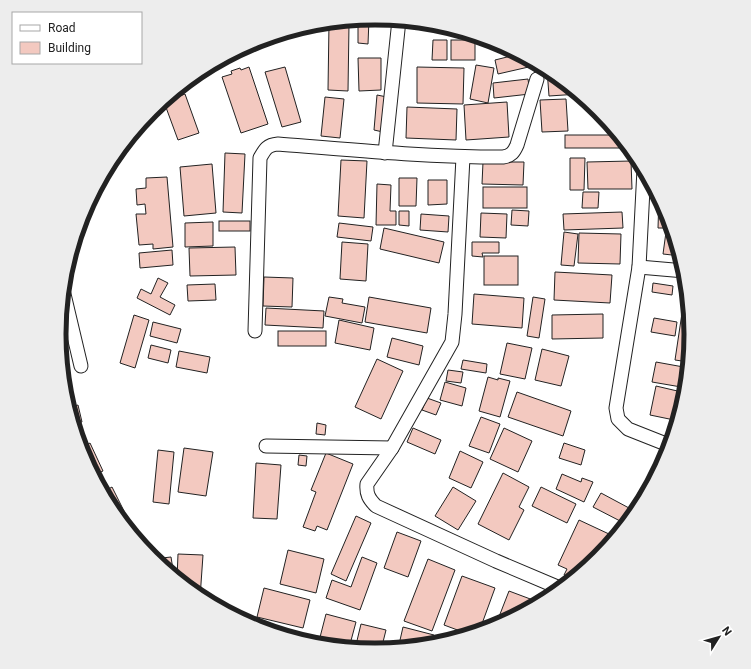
<svg xmlns="http://www.w3.org/2000/svg" width="751" height="669" font-family="Roboto,sans-serif">
  <style>
    .building { fill: #f3c9c0; stroke: #222 }
    .lines { fill: none; stroke-linecap: round; stroke-linejoin: round }
    .minor-casing { stroke: #222; stroke-width: 15 }
    .minor { stroke: #fff; stroke-width: 13 }
    .rim { fill: none; stroke: #222; stroke-width: 5 }
  </style>
  <rect width="100%" height="100%" fill="#fff"/>
  <g class="building">
    <path d="M369,19L368,44L358,43V20Z"/>
    <path d="M329,23L349,24L348,91L328,90Z"/>
    <path d="M433,40H447V60H432Z"/>
    <rect x="451" y="40" width="24" height="20"/>
    <path d="M495,42H497L506,47L497,50Z"/>
    <path d="M519,54L532,61L533,66L498,74L495,60Z"/>
    <path d="M358,58H381V90L359,91Z"/>
    <path d="M476,65L494,68L488,103L470,99Z"/>
    <path d="M249,67L268,124L241,133L222,77L232,74L231,71L240,68L241,70Z"/>
    <path d="M285,67L301,122L282,127L265,72Z"/>
    <path d="M417,67L464,68L463,104L417,103Z"/>
    <path d="M547,69L552,71L579,94L549,96Z"/>
    <path d="M528,79L530,94L494,98L493,83Z"/>
    <path d="M188,81L191,86L169,97Z"/>
    <path d="M185,94L199,133L178,140L164,102Z"/>
    <path d="M377,95L387,97L383,132L374,130Z"/>
    <path d="M325,97L344,99L340,138L321,136Z"/>
    <path d="M566,99L568,131L542,132L540,100Z"/>
    <path d="M507,102L509,137L466,140L464,105Z"/>
    <path d="M407,107L457,109L456,140L406,138Z"/>
    <rect x="565" y="135" width="54" height="13"/>
    <path d="M619,139H623L629,147L620,148Z"/>
    <path d="M225,153L245,154L242,213L223,212Z"/>
    <path d="M570,158H585L584,190H570Z"/>
    <path d="M341,160L367,161L364,218L338,216Z"/>
    <path d="M631,161L632,189H588L587,162Z"/>
    <path d="M483,162H524L523,185L482,184Z"/>
    <path d="M212,164L216,213L184,216L180,167Z"/>
    <path d="M167,177L173,247L153,249V244L139,245L136,214H146L145,204L137,205L136,189L146,188V178Z"/>
    <path d="M399,178H417L416,206H399Z"/>
    <path d="M428,180H447V204L428,205Z"/>
    <path d="M377,184L391,185L390,211H396V225H376Z"/>
    <rect x="483" y="187" width="44" height="21"/>
    <path d="M583,192H599L598,208H582Z"/>
    <path d="M659,196L668,214L672,228H658Z"/>
    <path d="M512,210L529,211L528,226L511,225Z"/>
    <path d="M399,211H409V226L399,225Z"/>
    <path d="M622,212L623,228L564,230L563,214Z"/>
    <path d="M481,213L507,214L506,238L480,237Z"/>
    <path d="M421,214L449,216L448,232L420,230Z"/>
    <rect x="219" y="221" width="31" height="10"/>
    <path d="M213,222V246L185,247V223Z"/>
    <path d="M339,223L373,227L371,241L337,237Z"/>
    <path d="M384,228L444,242L439,263L380,249Z"/>
    <path d="M564,232L578,234L574,266L561,265Z"/>
    <path d="M666,232L674,233L681,256L663,254Z"/>
    <path d="M579,233L621,234L620,264L578,263Z"/>
    <path d="M342,242L368,244L366,281L340,279Z"/>
    <path d="M472,242H499V253H482L483,257L472,256Z"/>
    <path d="M235,247L236,275L190,276L189,248Z"/>
    <path d="M172,250L173,265L140,268L139,253Z"/>
    <rect x="484" y="256" width="34" height="29"/>
    <path d="M555,272L612,275L610,303L554,300Z"/>
    <path d="M264,277L293,278L292,307L263,306Z"/>
    <path d="M158,278L168,283L160,297L175,305L170,315L137,298L141,289L151,294Z"/>
    <path d="M653,283L673,286L672,295L652,292Z"/>
    <path d="M215,284L216,300L188,301L187,285Z"/>
    <path d="M685,293L688,294L692,335L689,362L675,360Z"/>
    <path d="M474,294L524,298L522,328L472,324Z"/>
    <path d="M329,297L343,299L342,303L365,307L362,323L325,316Z"/>
    <path d="M369,297L431,308L427,333L365,322Z"/>
    <path d="M533,297L545,299L539,338L527,336Z"/>
    <path d="M266,308L324,311L323,328L265,325Z"/>
    <path d="M603,314V338L552,339V315Z"/>
    <path d="M134,315L149,320L135,368L120,363Z"/>
    <path d="M654,318L677,322L675,336L651,332Z"/>
    <path d="M339,320L374,328L370,350L335,343Z"/>
    <path d="M153,322L181,329L177,343L150,336Z"/>
    <rect x="278" y="331" width="48" height="15"/>
    <path d="M392,338L423,346L419,365L387,357Z"/>
    <path d="M507,343L532,348L525,379L500,374Z"/>
    <path d="M151,345L171,350L168,363L148,358Z"/>
    <path d="M542,349L569,356L561,386L535,380Z"/>
    <path d="M179,351L210,357L207,373L176,367Z"/>
    <path d="M377,359L403,371L381,419L355,407Z"/>
    <path d="M463,360L487,364L486,373L461,369Z"/>
    <path d="M656,362L689,368L687,388L652,382Z"/>
    <path d="M448,370L463,372L461,383L446,381Z"/>
    <path d="M488,377L498,380V378L510,381L500,417L479,411Z"/>
    <path d="M445,382L466,388L462,406L440,400Z"/>
    <path d="M656,386L686,393L679,421L650,415Z"/>
    <path d="M517,392L571,411L563,436L508,417Z"/>
    <path d="M427,398L441,403L436,415L422,410Z"/>
    <path d="M70,402L71,407L78,405L82,422L74,424L67,403Z"/>
    <path d="M481,417L500,424L489,453L469,446Z"/>
    <path d="M317,423L326,425L325,435L316,434Z"/>
    <path d="M413,428L441,440L435,454L407,442Z"/>
    <path d="M504,428L532,441L518,472L490,459Z"/>
    <path d="M90,443L103,471L94,475L83,455L81,448Z"/>
    <path d="M564,443L585,450L581,465L559,458Z"/>
    <path d="M184,448L213,452L206,496L178,492Z"/>
    <path d="M158,450L174,452L169,504L153,502Z"/>
    <path d="M460,451L483,462L471,488L449,478Z"/>
    <path d="M326,453L353,464L327,530L317,526L315,531L303,527L316,492L311,490Z"/>
    <path d="M299,455L307,456L306,466L298,465Z"/>
    <path d="M256,463L281,465L277,519L253,518Z"/>
    <path d="M503,473L529,487L519,507L524,510L509,540L478,524Z"/>
    <path d="M562,474L581,482L582,478L593,482L584,502L556,489Z"/>
    <path d="M112,487L124,511L116,515L103,492Z"/>
    <path d="M453,487L476,501L458,530L435,516Z"/>
    <path d="M541,487L576,504L567,523L532,506Z"/>
    <path d="M601,493L629,508L622,522L593,507Z"/>
    <path d="M356,516L371,523L346,581L331,574Z"/>
    <path d="M579,520L609,534L597,560L573,580L564,575L567,569L558,565Z"/>
    <path d="M397,532L421,541L408,577L384,568Z"/>
    <path d="M288,550L324,559L316,593L280,584Z"/>
    <path d="M178,554L203,555L200,598L177,579Z"/>
    <path d="M171,557L174,576L153,559Z"/>
    <path d="M362,557L377,563L360,610L326,598L332,580L351,587Z"/>
    <path d="M428,559L455,570L432,631L404,621Z"/>
    <path d="M462,576L495,588L479,632L471,635L444,625Z"/>
    <path d="M264,588L310,600L303,628L257,617Z"/>
    <path d="M509,591L533,600L529,610L495,627Z"/>
    <path d="M546,595L553,596L544,601Z"/>
    <path d="M326,614L356,622L349,648L318,645Z"/>
    <path d="M361,624L386,630L381,650L355,649Z"/>
    <path d="M403,627L434,635L432,645L398,649Z"/>
    <path d="M437,640L446,642L436,645Z"/>
  </g>
  <g class="lines">
    <defs>
      <g id="minor">
        <path d="M385,153L399,20"/>
        <path d="M463,157L455,314L452,342L392,448L367,484C366,494 369,499 376,506L496,561L562,589"/>
        <path d="M644,169L639,267L616,408L618,419L628,429L671,446"/>
        <path d="M639,267L685,271"/>
        <path d="M63,290L81,366"/>
        <path d="M255,331L260,158C265,149 267,145 278,144C353,150 428,157 503,157C511,156 514,152 517,145L537,79"/>
        <path d="M266,446L392,448"/>
      </g>
    </defs>
    <use href="#minor" class="minor-casing"/>
    <use href="#minor" class="minor"/>
  </g>
  <path d="M0 0H751V669H0ZM66 334a309 309 0 1 1 618 0a309 309 0 1 1-618 0Z" fill="#ededed" fill-rule="evenodd"/>
  <path class="rim" d="M66 334a309 309 0 1 1 618 0a309 309 0 1 1-618 0Z"/>
  <rect x="12" y="12" width="130" height="52" fill="#ffffff" stroke="#a7a7a7"/>
  <rect x="20" y="25" width="20" height="6" fill="#ffffff" stroke="#a7a7a7"/>
  <text x="48" y="32" font-size="12" fill="#222222">Road</text>
  <rect x="20" y="42" width="20" height="12" fill="#f3c9c0" stroke="#a7a7a7"/>
  <text x="48" y="52" font-size="12" fill="#222222">Building</text>
  <g transform="translate(719 637) rotate(53)" stroke="#ffffff" stroke-width="3" paint-order="stroke">
  <path d="M0-3L7 15L0 10L-7 15Z" fill="#222222"/>
  <text y="-6" font-size="11" font-weight="bold" text-anchor="middle" fill="#222222">N</text>
  </g>
</svg>
